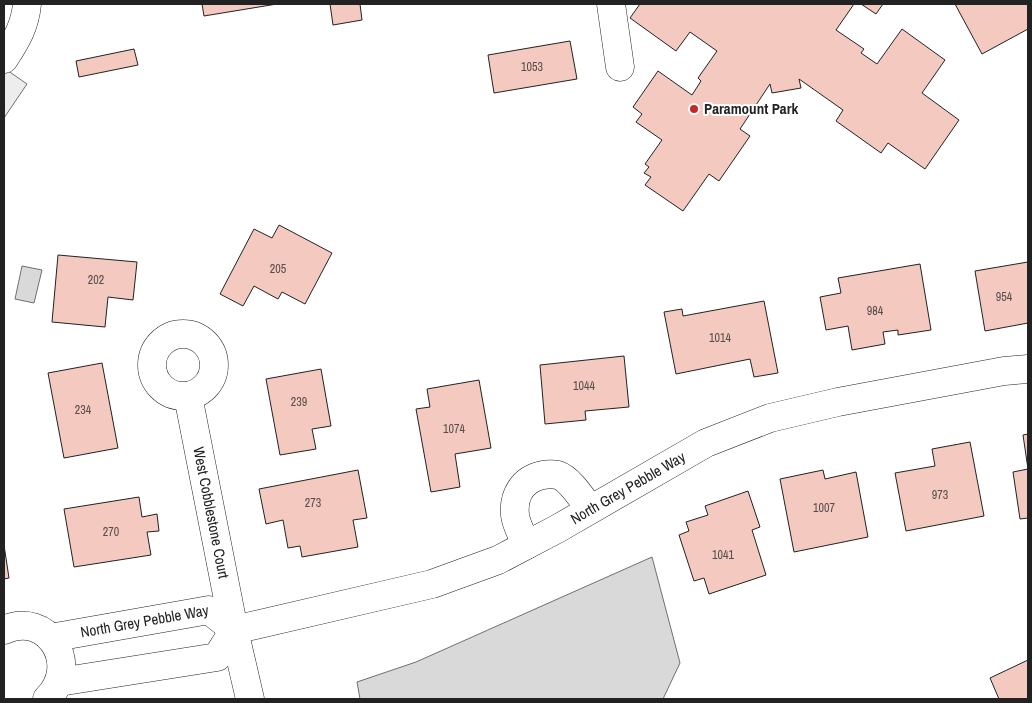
<svg xmlns="http://www.w3.org/2000/svg" width="1032" height="703" font-family="'Archivo Narrow',sans-serif">
  <style>
    .parking { fill: #ededed; stroke: #6f6f6f }
    .water { fill: #d9d9d9; stroke: #6f6f6f }
    .building { fill: #f3c9c0; stroke: #222 }
    .lines { fill: none; stroke-linecap: round; stroke-linejoin: round }
    .minor-casing { stroke: #222; stroke-width: 29 }
    .minor { stroke: #fff; stroke-width: 28 }
    .poi-dot { fill: #c62828; stroke: #fff; stroke-width: 2 }
    .labels { text-anchor: middle; stroke-width: 4; stroke-linejoin: round; paint-order: stroke }
    .number-label { font-size: 12px; fill: #564c4a }
    .poi-label { font-size: 15px; font-weight: bold; fill: #222; stroke: #fff; text-anchor: start }
    .street-label { font-size: 15px; fill: #222; stroke: #fff }
  </style>
  <rect width="100%" height="100%" fill="#fff"/>
  <path class="parking" d="M4,68L27,84L4,118Z"/>
  <g class="water">
    <path d="M22,266L42,270L34,303L15,299Z"/>
    <path d="M652,557L680,663L663,699H360L357,682L416,662Z"/>
  </g>
  <g class="building">
    <path d="M202,4H277L204,16Z"/>
    <path d="M330,4H360L362,20L333,25Z"/>
    <path d="M640,4H854L836,30L864,49L861,53L877,64L902,29L945,60L922,93L959,120L925,169L888,143L881,153L836,121L843,110L799,79L801,88L772,93L770,84L740,129L750,136L719,181L709,174L683,211L645,185L651,177L644,173L649,167L645,164L662,140L636,122L642,114L633,107L658,71L692,95L701,81L698,78L717,51L690,32L676,51L630,18Z"/>
    <path d="M861,4H883L876,14Z"/>
    <path d="M955,4H1028V29L982,54Z"/>
    <path d="M570,41L577,79L494,93L488,55Z"/>
    <path d="M134,49L138,65L79,77L76,61Z"/>
    <path d="M279,225L332,253L305,304L282,292L278,299L254,286L243,306L220,294L254,229L272,238Z"/>
    <path d="M58,255L137,262L133,300L108,297L105,327L52,322Z"/>
    <path d="M1028,262V323L985,331L975,271Z"/>
    <path d="M920,264L931,330L898,335V330L883,332L885,344L852,350L848,326L826,330L820,297L841,293L838,278Z"/>
    <path d="M764,301L778,373L754,377L750,359L676,374L664,312L682,309L683,316Z"/>
    <path d="M624,356L629,407L585,411L586,420L545,424L540,365Z"/>
    <path d="M102,363L118,448L64,458L48,373Z"/>
    <path d="M321,369L331,426L312,429L316,449L280,455L266,379Z"/>
    <path d="M479,380L491,448L455,454L460,487L431,492L416,409L430,407L427,389Z"/>
    <path d="M1028,434V518L1020,519L1013,472L1028,469L1023,435Z"/>
    <path d="M970,442L984,516L906,531L895,473L935,466L932,449Z"/>
    <path d="M358,470L367,518L353,520L358,547L302,557L300,546L288,548L283,520L266,524L259,489Z"/>
    <path d="M823,470L825,479L856,472L868,537L794,552L780,479Z"/>
    <path d="M748,491L760,527L752,530L766,575L709,594L704,578L694,581L679,535L689,531L686,522L708,515L705,506Z"/>
    <path d="M139,497L142,517L157,514L159,531L147,532L151,555L74,567L64,509Z"/>
    <path d="M4,545L9,578L4,579Z"/>
    <path d="M1028,660V699H999L990,678Z"/>
  </g>
  <g class="lines">
    <defs>
      <g id="minor">
        <path d="M611,4L620,67"/>
        <path d="M4,59C16,41 25,26 27,4"/>
        <circle cx="183" cy="365" r="31"/>
        <path id="s1" d="M188,396L234,630L250,699"/>
        <path d="M526,545C523,536 516,525 515,515C513,495 523,479 543,475C548,474 553,474 558,475C570,479 583,500 590,509"/>
        <path d="M4,630C47,610 82,664 47,699"/>
        <path id="s2" d="M50,638L209,610L234,630"/>
        <path id="s3" d="M59,682L217,657L234,630L432,584L498,560L557,529L706,443L770,418L838,402L1004,371L1028,369"/>
      </g>
    </defs>
    <use href="#minor" class="minor-casing"/>
    <use href="#minor" class="minor"/>
  </g>
  <circle class="poi-dot" cx="694" cy="109" r="5"/>
  <g class="labels">
    <g class="number-label">
      <text x="532" y="71">1053</text>
      <text x="278" y="273">205</text>
      <text x="96" y="284">202</text>
      <text x="1004" y="301">954</text>
      <text x="875" y="315">984</text>
      <text x="720" y="342">1014</text>
      <text x="584" y="390">1044</text>
      <text x="299" y="406">239</text>
      <text x="83" y="414">234</text>
      <text x="454" y="433">1074</text>
      <text x="940" y="499">973</text>
      <text x="313" y="507">273</text>
      <text x="824" y="512">1007</text>
      <text x="111" y="536">270</text>
      <text x="723" y="559">1041</text>
    </g>
    <g class="poi-label">
      <text x="704" y="114">Paramount Park</text>
    </g>
    <g class="street-label">
      <text dy="5" stroke="none"><textPath href="#s3" startOffset="614">North Grey Pebble Way</textPath></text>
      <text dy="5" stroke="none"><textPath href="#s1" startOffset="119">West Cobblestone Court</textPath></text>
      <text dy="5" stroke="none"><textPath href="#s2" startOffset="96">North Grey Pebble Way</textPath></text>
    </g>
  </g>
  <rect width="1032" height="703" fill="none" stroke="#222222" stroke-width="10"/>
</svg>
